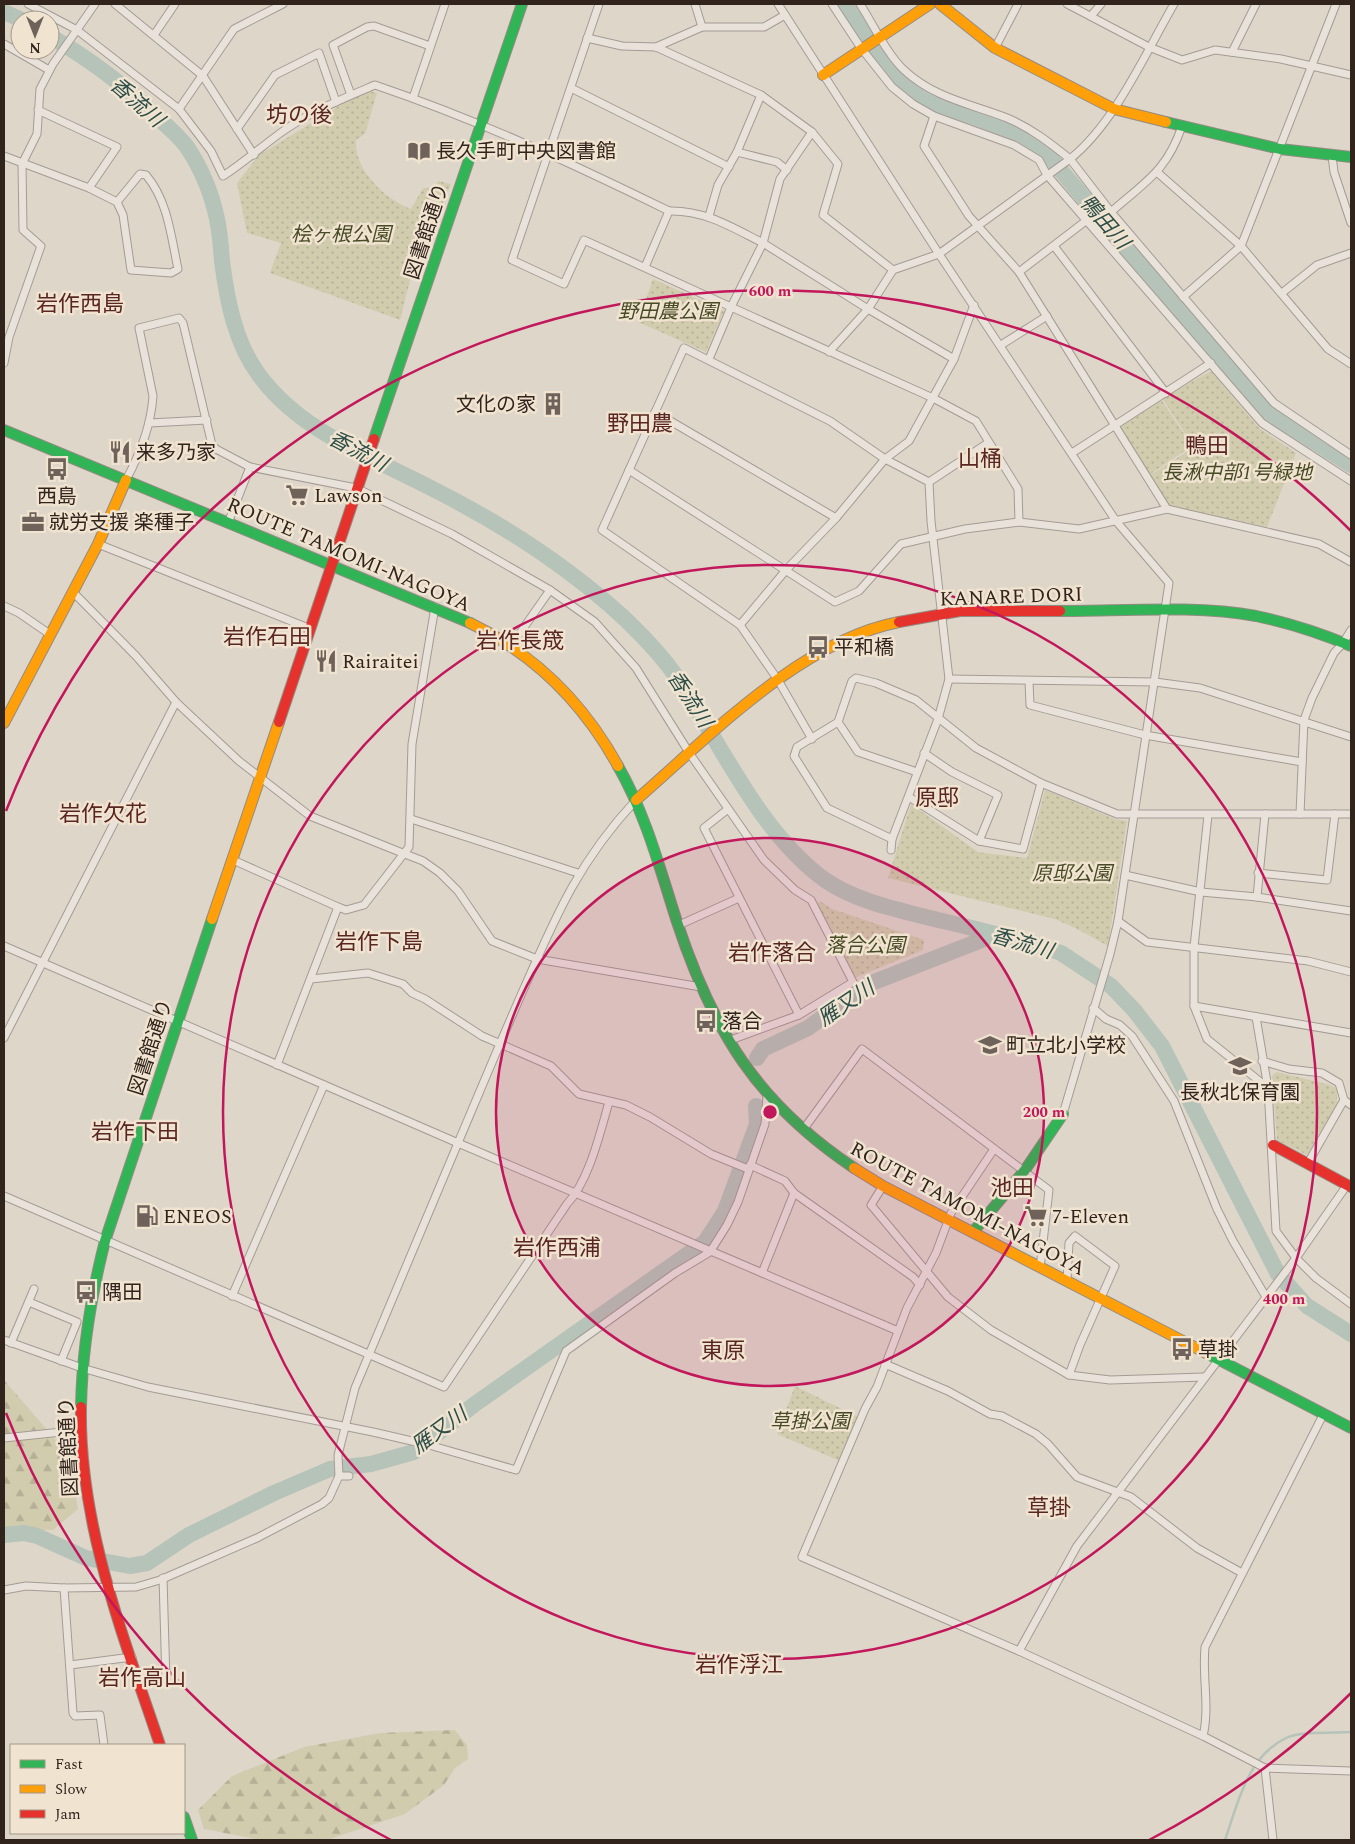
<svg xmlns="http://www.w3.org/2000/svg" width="1355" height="1844" font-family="Spectral,'Noto Sans JP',serif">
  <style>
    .forest { fill: url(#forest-firs) }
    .park { fill: url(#park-dots) }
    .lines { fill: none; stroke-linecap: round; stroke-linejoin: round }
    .stream { stroke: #b5c3b8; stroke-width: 2.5 }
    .river { stroke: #b5c3b8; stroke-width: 16 }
    .street-casing { stroke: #a49c94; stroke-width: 9 }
    .fast-casing { stroke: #948b83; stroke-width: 12 }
    .slow-casing { stroke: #948b83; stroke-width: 12 }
    .jam-casing { stroke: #948b83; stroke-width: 12 }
    .street { stroke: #e8e2db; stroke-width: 7 }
    .fast { stroke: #30b455; stroke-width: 10 }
    .slow { stroke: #ff9f0a; stroke-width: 10 }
    .jam { stroke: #e5322d; stroke-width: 10 }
    .ring { fill: none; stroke: #c2185b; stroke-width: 2.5 }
    .labels { text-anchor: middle; stroke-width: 5; stroke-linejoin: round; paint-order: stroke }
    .poi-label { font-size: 20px; fill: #31241d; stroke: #f0e3d0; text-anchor: start }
    .street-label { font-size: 20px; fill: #31241d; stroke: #f0e3d0 }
    .park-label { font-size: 20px; font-style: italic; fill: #474b26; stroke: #f0e3d0 }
    .water-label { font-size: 21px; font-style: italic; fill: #2e4f49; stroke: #f0e3d0 }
    .quarter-label { font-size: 22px; fill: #592622; stroke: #f0e3d0 }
    .centre { fill: #c2185b; stroke: #f0e3d0; stroke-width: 2.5 }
    .ring-label { font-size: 15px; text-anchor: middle; font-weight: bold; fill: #c2185b; stroke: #f0e3d0; stroke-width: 5; stroke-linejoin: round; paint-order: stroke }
  </style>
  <defs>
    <pattern id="forest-firs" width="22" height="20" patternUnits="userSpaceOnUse" patternTransform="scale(1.25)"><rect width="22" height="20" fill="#d1ccae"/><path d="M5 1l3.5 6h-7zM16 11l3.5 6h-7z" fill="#b4af95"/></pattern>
    <pattern id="park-dots" width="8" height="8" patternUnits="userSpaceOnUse" patternTransform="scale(1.25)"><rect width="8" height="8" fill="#d1ccae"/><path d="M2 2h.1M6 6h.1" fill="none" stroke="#b4af95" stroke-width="1.8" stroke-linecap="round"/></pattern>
  </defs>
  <rect width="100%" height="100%" fill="#dfd6ca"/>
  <g class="forest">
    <path d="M4,1380L68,1454L78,1509L53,1530L4,1531Z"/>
    <path d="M455,1730L467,1745L468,1759L455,1768L444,1785L405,1814L327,1840H261L204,1829L198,1810L232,1776L304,1747L380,1733Z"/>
  </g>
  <g class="park">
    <path d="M365,90L377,93L365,134L356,140C354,170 385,199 411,209L423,188H435L438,181L451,184L411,277L400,320L270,273L281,243L247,233L237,183L259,155Z"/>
    <path d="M653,279L724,311L706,352L638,322Z"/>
    <path d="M1211,371L1259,428L1296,453L1267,527L1167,506L1149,476L1194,447L1162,398Z"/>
    <path d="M1161,399L1192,446L1149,475L1120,427Z"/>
    <path d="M1045,790L1115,819L1127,821L1108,946L1079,930L1055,919L888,878L911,804L978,852L1027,858Z"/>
    <path d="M820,901L832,909L924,940L923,950L854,978L817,904Z"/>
    <path d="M1276,1072L1327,1084L1337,1088V1104L1307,1155L1277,1140L1272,1076Z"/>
    <path d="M795,1386L858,1417L840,1461L777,1434Z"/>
  </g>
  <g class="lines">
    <path class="stream" d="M1225,1840C1238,1803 1247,1757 1286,1738C1301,1731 1334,1733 1351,1732"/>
    <g class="river">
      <path d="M845,4C864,32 887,75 915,94C934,108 961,112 982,120C1008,130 1030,143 1052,160L1241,383L1270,414L1351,465"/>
      <path d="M4,12L22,20"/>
      <path d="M50,36C89,59 125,85 157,117C167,126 179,136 187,147C201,168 212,195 217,219C220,233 221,247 222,261C227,300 235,343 259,375C300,431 369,456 429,487C499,522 565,564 623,617C643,636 664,657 679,681C722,746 760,833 825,880C859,903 900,910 938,920C970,927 1003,936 1035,944L1061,953L1111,986L1134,1010L1162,1046L1278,1274L1307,1306L1351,1334"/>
      <path d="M757,1058L763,1049L808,1028L869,984L997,934"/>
      <path d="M4,1535L24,1533L37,1536L86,1558L130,1566L147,1563L189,1535L274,1493L330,1469L371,1464L414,1452L475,1404L705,1242L725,1211L757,1124L756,1106"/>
    </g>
    <defs>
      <g id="street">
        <path d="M28,4L77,30L179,109L211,151L223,176C243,163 260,148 279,134C307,113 342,99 375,85C478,120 571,163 669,211C705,210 733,228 763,243L780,179L812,132"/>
        <path d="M115,4L203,76L254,155"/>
        <path d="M599,4L512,260L564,284L584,240L731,307L709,359"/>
        <path d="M695,4L702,27"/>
        <path d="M832,4L861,48L892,87L913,104L934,116L1014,145L1039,160L1047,175L1262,423L1351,481"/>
        <path d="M860,4C873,24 887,54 904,70C934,98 971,104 1007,118C1031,128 1050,143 1070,159L939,254L1116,521L1169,583L1118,921L1110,954L1063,1114"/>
        <path d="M1067,4L1149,47L1182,60L1215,50L1281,59L1351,75"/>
        <path d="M1174,4C1145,54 1115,123 1070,159L1111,212L1274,403L1351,455"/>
        <path d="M1091,16L1101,4"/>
        <path d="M154,35L175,4"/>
        <path d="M587,38L622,46L656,47L761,95L812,132L838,164L823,215L893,270"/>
        <path d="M4,44L49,70"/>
        <path d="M656,47L702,27H764L785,15"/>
        <path d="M995,48L1018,4"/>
        <path d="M1232,52L1256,4"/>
        <path d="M571,88L729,167"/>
        <path d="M351,95L333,45L367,27L374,26L430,46"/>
        <path d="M413,98L445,4"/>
        <path d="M179,109L234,29L283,4"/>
        <path d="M934,116L924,146L969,216L1019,272"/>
        <path d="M237,129L275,75L319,53L336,102"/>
        <path d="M737,152L777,162L787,170"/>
        <path d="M4,156L89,188L117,147L38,110"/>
        <path d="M1332,156L1334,172L1351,223"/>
        <path d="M1158,173L1241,246L1328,349L1351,364"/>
        <path d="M89,188L117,202L123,215L131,270L171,273L178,269C171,236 168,201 146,175L140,174L117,202"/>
        <path d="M1111,212C1145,182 1167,171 1182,126"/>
        <path d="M709,216L718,185L737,152L761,95"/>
        <path d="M1087,220L1019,272L1167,509"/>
        <path d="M1054,246L1166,393"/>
        <path d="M645,267L669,211"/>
        <path d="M1282,293L1317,265L1351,253"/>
        <path d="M1183,297L1241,246L1336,4"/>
        <path d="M1001,345L1047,316"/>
        <path d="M829,352L868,309L763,243L731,307L933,398L976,421L1018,489L1019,522"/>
        <path d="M954,359L974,305"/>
        <path d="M4,363L9,337L41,246L23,230L22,164L37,134L40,89L53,64L95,4"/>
        <path d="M655,412L836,518"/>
        <path d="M149,423L207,420"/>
        <path d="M1072,453L1211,363"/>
        <path d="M629,470L835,602L859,591L901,544L965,529L1019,522L1079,529L1167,509L1319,544L1351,562"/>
        <path d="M126,480C140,454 151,426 153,396L139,328L179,318L183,323L212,445L216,449L250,467L356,488L452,534L550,590L595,622L636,668L690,754L764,860L795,890L811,900L853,982L799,1015L728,1041"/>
        <path d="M929,482L988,443"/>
        <path d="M228,523L250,467"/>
        <path d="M98,544L311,629"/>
        <path d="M73,592L136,656L176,702L239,761L310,816L405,854L423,861L440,873L458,891L492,941L537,959L701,987"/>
        <path d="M4,606L19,613L51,635"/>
        <path d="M740,625L786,570L836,518L885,459L909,441L954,359L868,309L893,270L939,254L778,4"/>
        <path d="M511,646L550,590"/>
        <path d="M949,679L1155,682L1200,688L1351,737"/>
        <path d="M1029,681L1030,705L1145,735L1302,762"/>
        <path d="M838,722L858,752L917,772"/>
        <path d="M812,739L778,680L740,625L602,530L684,348L830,421L885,459L929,482L931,521L949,679L938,719L892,839L891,850"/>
        <path d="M924,753L952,772L998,795L979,841"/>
        <path d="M909,797L979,841L1023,849L1041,783"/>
        <path d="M728,809L704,828L799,1015"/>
        <path d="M1300,814L1304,720L1312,698L1334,653L1343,643L1351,630"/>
        <path d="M1208,815L1194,947V1006L1351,1033"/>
        <path d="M411,819L578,873"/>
        <path d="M892,839L827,808L794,756L797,747L838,722L852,681L856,678L876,683L916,700L976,748L1041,783L1117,814H1351"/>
        <path d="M233,860L338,907"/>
        <path d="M1258,873L1327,880L1335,814"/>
        <path d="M1125,875L1201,892L1257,897L1351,911"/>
        <path d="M1257,897L1265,814"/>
        <path d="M1118,921L1147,942L1308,961L1351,972"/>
        <path d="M679,925L739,898"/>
        <path d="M4,946L458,1143C480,1091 502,1038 525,986C557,913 580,860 636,800"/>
        <path d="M311,979L368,973L403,984L412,993L425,999L482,1036L551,1066L579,1094L626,1105L650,1117L711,1154L748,1169"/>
        <path d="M1194,1006L1207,1039L1268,1088"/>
        <path d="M1093,1008L1106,1019L1120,1025L1132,1036L1174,1101L1217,1209L1233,1241L1266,1297"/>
        <path d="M1256,1017L1268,1088L1276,1231L1296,1258L1316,1278L1351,1304"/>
        <path d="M4,1038L176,702"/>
        <path d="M1262,1061L1289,1069L1322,1073L1339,1083L1344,1100L1308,1163"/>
        <path d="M277,1065L338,907L346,910L364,905L409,847L412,744L435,607"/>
        <path d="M1344,1100L1351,1105"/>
        <path d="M803,1130L862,1049L1049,1190L1040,1268"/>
        <path d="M994,1149L951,1213L936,1253L907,1308L877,1387L865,1409L802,1557L1019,1651L1203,1736L1265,1768L1273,1840"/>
        <path d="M750,1165L785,1181L794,1193L913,1277L920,1285"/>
        <path d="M883,1186L871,1205L948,1297L991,1330L1069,1375L1110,1380L1204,1377"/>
        <path d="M4,1196L444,1387L567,1204C589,1181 600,1133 609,1102"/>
        <path d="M762,1273L794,1193"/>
        <path d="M1067,1281L1069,1243L1075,1236L1115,1266L1080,1345L1069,1375"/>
        <path d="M232,1296L324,1085"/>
        <path d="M29,1302L77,1322L61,1361"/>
        <path d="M4,1340L82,1368L148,1387L373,1432L429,1445L516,1470L566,1351L675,1273L710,1252L727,1225L738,1202L765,1124L767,1096"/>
        <path d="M11,1343L34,1289"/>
        <path d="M885,1364L948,1391L990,1414L1002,1416L1036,1434L1048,1444L1077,1477L1131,1497L1197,1548L1242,1573"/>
        <path d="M4,1438L81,1430"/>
        <path d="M339,1476L338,1455L355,1388L458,1143L898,1331"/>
        <path d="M163,1578L166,1682"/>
        <path d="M64,1588L73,1713L75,1716L100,1715L104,1745"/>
        <path d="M4,1590L26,1586L64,1588L136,1587L160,1580L257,1538L322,1504L329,1498L339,1476H349"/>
        <path d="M1019,1651L1077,1546L1296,1258L1347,1185"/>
        <path d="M70,1665L132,1657"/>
        <path d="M1203,1736C1210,1707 1202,1677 1205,1647L1324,1413"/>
        <path d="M1265,1768L1351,1771"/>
      </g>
      <g id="fast">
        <path d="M1166,122L1280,149L1351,157"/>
        <path d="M4,430L470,623"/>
        <path d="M374,439L522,4"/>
        <path d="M1060,611C1122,611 1196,605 1256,616C1289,623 1320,633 1351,646"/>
        <path d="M618,766C646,815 660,869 677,922C713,1031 757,1103 854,1168"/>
        <path d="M973,1232L1025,1170L1063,1114"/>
        <path d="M1206,1353L1351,1428"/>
        <path d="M81,1407C82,1351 91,1296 105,1241L212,919"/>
        <path d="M184,1817L192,1840"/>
      </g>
      <g id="slow">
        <path d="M940,4L995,48L1114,109L1166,122"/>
        <path d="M823,75L930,4"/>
        <path d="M470,623C534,654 584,704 618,766"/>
        <path d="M4,723L98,544L126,480"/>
        <path d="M636,800C710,736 800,641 899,622"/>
        <path d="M212,919L279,722"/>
        <path d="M854,1168L883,1186L1206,1353"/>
      </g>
      <g id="jam">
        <path d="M899,622L960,611H1060"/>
        <path d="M279,722L374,439"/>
        <path d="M1273,1145L1351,1187"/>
        <path d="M81,1407C79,1525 123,1635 160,1745"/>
      </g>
    </defs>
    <use href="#street" class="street-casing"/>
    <use href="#fast" class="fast-casing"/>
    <use href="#slow" class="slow-casing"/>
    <use href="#jam" class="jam-casing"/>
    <use href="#street" class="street"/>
    <use href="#fast" class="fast"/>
    <use href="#slow" class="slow"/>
    <use href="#jam" class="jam"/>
  </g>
  <circle cx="770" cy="1112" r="274" fill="#c2185b" fill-opacity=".12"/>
  <g class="ring">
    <circle cx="770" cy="1112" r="274"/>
    <circle cx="770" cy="1112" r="547"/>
    <path d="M1351 1693A821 821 0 0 1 1149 1840M391 1840A821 821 0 0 1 6 1413M6 811A821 821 0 0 1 1351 531"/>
  </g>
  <defs>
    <symbol id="library-bare" viewBox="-9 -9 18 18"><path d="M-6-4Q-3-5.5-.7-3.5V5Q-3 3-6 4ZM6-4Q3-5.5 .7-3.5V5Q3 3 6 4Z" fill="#6e625a" stroke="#f0e3d0" stroke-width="2.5" paint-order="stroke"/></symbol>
    <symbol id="building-bare" viewBox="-9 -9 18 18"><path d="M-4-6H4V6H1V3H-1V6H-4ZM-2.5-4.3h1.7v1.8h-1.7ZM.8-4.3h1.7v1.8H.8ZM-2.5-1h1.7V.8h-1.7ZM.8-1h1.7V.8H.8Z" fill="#6e625a" stroke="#f0e3d0" stroke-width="2.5" paint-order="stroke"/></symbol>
    <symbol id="restaurant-bare" viewBox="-9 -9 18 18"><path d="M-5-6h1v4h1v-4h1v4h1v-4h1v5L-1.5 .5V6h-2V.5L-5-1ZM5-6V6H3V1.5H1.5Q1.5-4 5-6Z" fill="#6e625a" stroke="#f0e3d0" stroke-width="2.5" paint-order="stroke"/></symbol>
    <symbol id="bus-bare" viewBox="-9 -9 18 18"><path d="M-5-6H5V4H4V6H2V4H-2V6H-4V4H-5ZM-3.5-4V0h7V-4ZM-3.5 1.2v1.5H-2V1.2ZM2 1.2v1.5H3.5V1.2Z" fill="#6e625a" stroke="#f0e3d0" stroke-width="2.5" paint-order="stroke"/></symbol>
    <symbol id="supermarket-bare" viewBox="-9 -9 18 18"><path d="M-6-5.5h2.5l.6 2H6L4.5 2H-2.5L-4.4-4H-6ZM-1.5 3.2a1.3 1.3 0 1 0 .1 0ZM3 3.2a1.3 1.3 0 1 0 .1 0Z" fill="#6e625a" stroke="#f0e3d0" stroke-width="2.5" paint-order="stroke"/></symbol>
    <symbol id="office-bare" viewBox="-9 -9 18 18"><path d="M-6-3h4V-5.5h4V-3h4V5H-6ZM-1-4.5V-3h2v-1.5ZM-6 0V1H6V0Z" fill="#6e625a" stroke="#f0e3d0" stroke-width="2.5" paint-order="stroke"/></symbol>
    <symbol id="school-bare" viewBox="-9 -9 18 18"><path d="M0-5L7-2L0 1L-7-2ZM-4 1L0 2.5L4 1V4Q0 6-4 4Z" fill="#6e625a" stroke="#f0e3d0" stroke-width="2.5" paint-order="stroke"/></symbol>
    <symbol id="fuel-bare" viewBox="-9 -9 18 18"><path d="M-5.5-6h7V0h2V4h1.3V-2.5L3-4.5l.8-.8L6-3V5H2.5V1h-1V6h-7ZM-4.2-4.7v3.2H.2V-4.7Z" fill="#6e625a" stroke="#f0e3d0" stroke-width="2.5" paint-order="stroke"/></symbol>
  </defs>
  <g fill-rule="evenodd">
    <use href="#library-bare" x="403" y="135" width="32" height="32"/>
    <use href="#building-bare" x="537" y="388" width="32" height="32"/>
    <use href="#restaurant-bare" x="104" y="436" width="32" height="32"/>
    <use href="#bus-bare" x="41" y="453" width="32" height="32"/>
    <use href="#supermarket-bare" x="281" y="479" width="32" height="32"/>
    <use href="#office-bare" x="17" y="506" width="32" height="32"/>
    <use href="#bus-bare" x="802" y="631" width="32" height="32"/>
    <use href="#restaurant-bare" x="310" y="645" width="32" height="32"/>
    <use href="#bus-bare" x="690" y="1005" width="32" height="32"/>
    <use href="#school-bare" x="974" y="1029" width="32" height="32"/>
    <use href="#school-bare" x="1224" y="1050" width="32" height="32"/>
    <use href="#fuel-bare" x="131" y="1200" width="32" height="32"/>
    <use href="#supermarket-bare" x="1020" y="1200" width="32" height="32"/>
    <use href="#bus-bare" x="70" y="1276" width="32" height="32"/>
    <use href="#bus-bare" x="1166" y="1333" width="32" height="32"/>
  </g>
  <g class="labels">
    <g class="poi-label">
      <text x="436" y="158">長久手町中央図書館</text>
      <text x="536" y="411" text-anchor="end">文化の家</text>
      <text x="136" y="459">来多乃家</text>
      <text x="314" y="502">Lawson</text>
      <text x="57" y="503" text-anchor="middle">西島</text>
      <text x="49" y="529">就労支援 楽種子</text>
      <text x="834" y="654">平和橋</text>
      <text x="342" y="668">Rairaitei</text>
      <text x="722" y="1028">落合</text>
      <text x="1006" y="1052">町立北小学校</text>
      <text x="1240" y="1099" text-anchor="middle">長秋北保育園</text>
      <text x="163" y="1223">ENEOS</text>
      <text x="1052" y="1223">7-Eleven</text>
      <text x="102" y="1299">隅田</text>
      <text x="1198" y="1356">草掛</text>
    </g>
    <g class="street-label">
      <text transform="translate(426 231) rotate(-72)" y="7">図書館通り</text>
      <text transform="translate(349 554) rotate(23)" y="7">ROUTE TAMOMI-NAGOYA</text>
      <text transform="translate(1011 596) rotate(-2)" y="7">KANARE DORI</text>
      <text transform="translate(150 1047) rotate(-72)" y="7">図書館通り</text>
      <text transform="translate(968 1208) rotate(28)" y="7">ROUTE TAMOMI-NAGOYA</text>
      <text transform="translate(68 1447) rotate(-93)" y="7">図書館通り</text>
    </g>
    <g class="park-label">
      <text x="341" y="241">桧ヶ根公園</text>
      <text x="668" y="318">野田農公園</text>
      <text x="1237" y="479">長湫中部1号緑地</text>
      <text x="1072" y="880">原邸公園</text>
      <text x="865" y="952">落合公園</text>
      <text x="810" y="1428">草掛公園</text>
    </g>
    <g class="water-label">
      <text transform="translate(137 102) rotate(41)" y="7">香流川</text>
      <text transform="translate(1105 222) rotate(49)" y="7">鴨田川</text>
      <text transform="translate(358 451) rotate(28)" y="7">香流川</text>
      <text transform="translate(690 699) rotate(57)" y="7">香流川</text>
      <text transform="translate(1022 943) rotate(16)" y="7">香流川</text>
      <text transform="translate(846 1003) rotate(-34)" y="7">雁又川</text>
      <text transform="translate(439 1430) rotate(-36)" y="7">雁又川</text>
    </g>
    <g class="quarter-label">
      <text x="299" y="122">坊の後</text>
      <text x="80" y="311">岩作西島</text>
      <text x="640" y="431">野田農</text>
      <text x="1207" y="453">鴨田</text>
      <text x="980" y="466">山桶</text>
      <text x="267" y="644">岩作石田</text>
      <text x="520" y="648">岩作長筬</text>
      <text x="937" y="805">原邸</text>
      <text x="103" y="821">岩作欠花</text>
      <text x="379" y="949">岩作下島</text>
      <text x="772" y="960">岩作落合</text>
      <text x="135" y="1139">岩作下田</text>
      <text x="1012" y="1195">池田</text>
      <text x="557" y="1255">岩作西浦</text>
      <text x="723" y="1358">東原</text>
      <text x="1049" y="1515">草掛</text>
      <text x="739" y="1672">岩作浮江</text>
      <text x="142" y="1685">岩作高山</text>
    </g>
  </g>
  <circle cx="770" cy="1112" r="8" class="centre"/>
  <g class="ring-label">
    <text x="770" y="296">600 m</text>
    <text x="1044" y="1117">200 m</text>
    <text x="1284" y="1304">400 m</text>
  </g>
  <rect width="1355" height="1844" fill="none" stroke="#31241d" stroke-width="10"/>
  <rect x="10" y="1744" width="175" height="90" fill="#f0e3d0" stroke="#a49788"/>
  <rect x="20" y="1760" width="25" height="8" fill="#30b455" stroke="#a49788"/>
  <text x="55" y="1769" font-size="15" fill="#31241d">Fast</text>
  <rect x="20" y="1785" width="25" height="8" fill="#ff9f0a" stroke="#a49788"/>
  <text x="55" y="1794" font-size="15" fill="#31241d">Slow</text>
  <rect x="20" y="1810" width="25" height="8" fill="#e5322d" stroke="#a49788"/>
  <text x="55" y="1819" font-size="15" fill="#31241d">Jam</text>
  <g transform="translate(35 35) rotate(180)"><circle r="24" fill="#f0e3d0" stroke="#a49788"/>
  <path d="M0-4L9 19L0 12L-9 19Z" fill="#6e625a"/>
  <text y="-8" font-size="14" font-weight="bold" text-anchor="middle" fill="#31241d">N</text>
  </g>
</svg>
